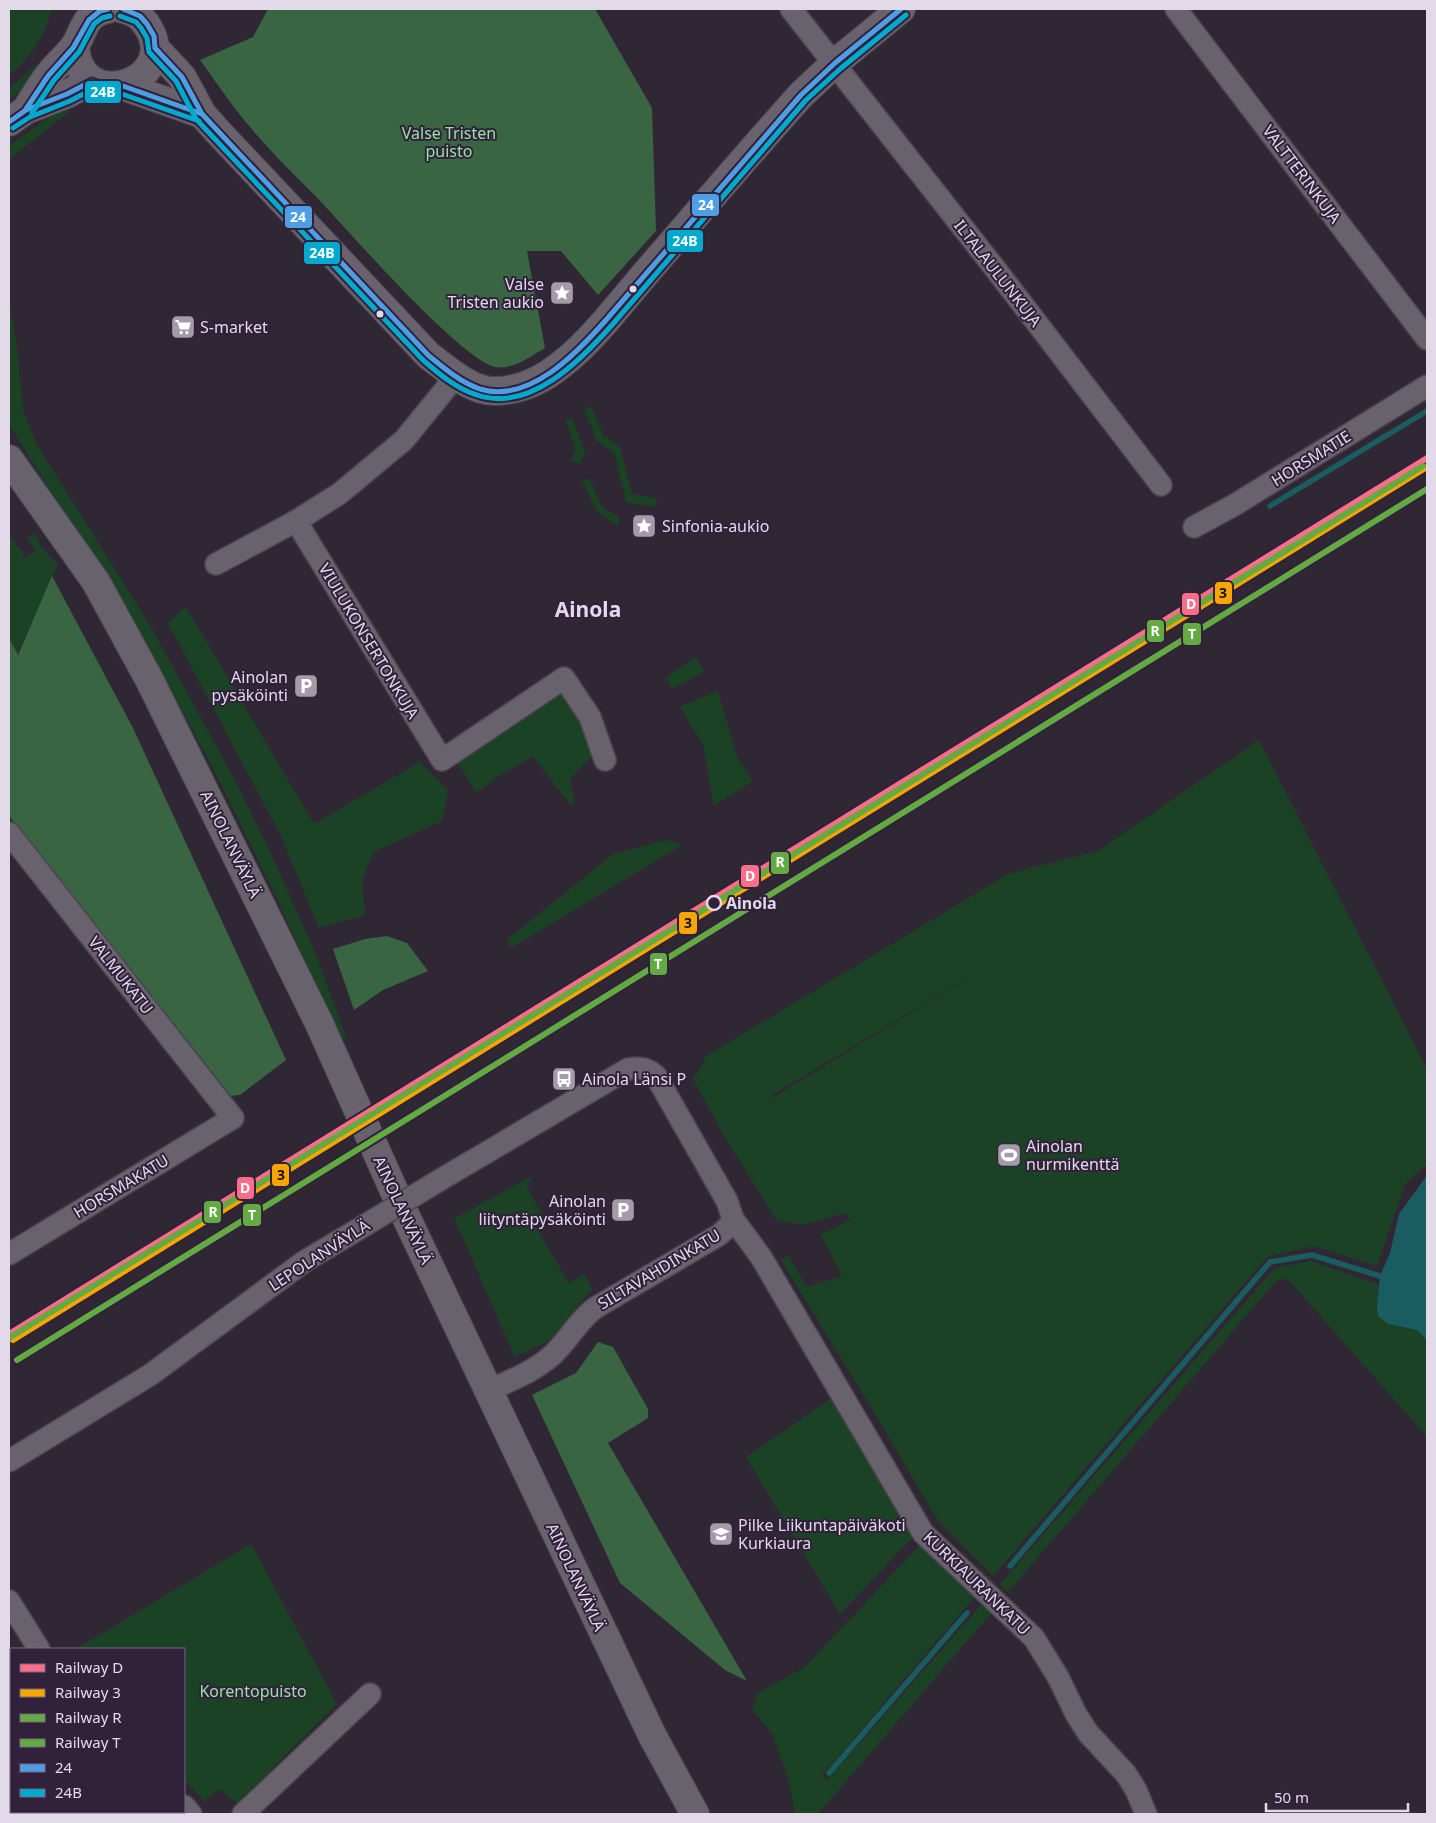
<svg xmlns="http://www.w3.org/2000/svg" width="1436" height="1823" font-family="'Noto Sans',sans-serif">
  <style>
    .green { fill: #1c4226; fill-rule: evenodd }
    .forest { fill: #396543 }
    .water { fill: #195d60 }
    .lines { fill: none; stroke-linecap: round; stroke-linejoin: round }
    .stream { stroke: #195d60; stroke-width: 5.5 }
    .street-casing { stroke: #4c4551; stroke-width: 24 }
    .secondary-casing { stroke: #4c4551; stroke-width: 30 }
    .street { stroke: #68626d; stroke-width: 21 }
    .secondary { stroke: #68626d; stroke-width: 28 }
    .street-bridge-casing { stroke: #4c4551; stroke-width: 24; stroke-linecap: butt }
    .street-bridge { stroke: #68626d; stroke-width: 21 }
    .bus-1-casing { stroke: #31213b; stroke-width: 9 }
    .bus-2-casing { stroke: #31213b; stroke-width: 9 }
    .bus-1 { stroke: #4d9ee5; stroke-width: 5 }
    .bus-2 { stroke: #00a9ce; stroke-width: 5 }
    .rail-1-casing { stroke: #31213b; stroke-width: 10 }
    .rail-2-casing { stroke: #31213b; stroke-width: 10 }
    .rail-3-casing { stroke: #31213b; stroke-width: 10 }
    .rail-4-casing { stroke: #31213b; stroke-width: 10 }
    .rail-1 { stroke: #fb6d88; stroke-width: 6 }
    .rail-2 { stroke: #f7a600; stroke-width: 6 }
    .rail-3 { stroke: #63aa42; stroke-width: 6 }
    .rail-4 { stroke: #63aa42; stroke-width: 6 }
    .bus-dot { fill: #e2d9e9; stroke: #31213b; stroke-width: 2 }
    .stop-dot { fill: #31213b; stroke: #e2d9e9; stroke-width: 2.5 }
    .labels { text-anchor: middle; stroke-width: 4; stroke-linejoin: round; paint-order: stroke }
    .park-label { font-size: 16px; fill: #95e3a3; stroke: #31213b }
    .street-label { font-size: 16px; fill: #e2d9e9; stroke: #31213b }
    .poi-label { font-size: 16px; fill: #e2d9e9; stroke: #31213b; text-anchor: start }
    .stop-label { font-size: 16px; font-weight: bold; fill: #e2d9e9; stroke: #31213b; text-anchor: start }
    .district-label { font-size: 21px; font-weight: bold; fill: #e2d9e9; stroke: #31213b }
    .line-badge { stroke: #31213b; stroke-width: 2 }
    .badge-label { font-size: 14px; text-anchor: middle; font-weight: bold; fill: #fff }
    .pale-badge-label { font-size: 14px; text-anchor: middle; font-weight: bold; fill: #111 }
  </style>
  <rect width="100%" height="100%" fill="#302735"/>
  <g class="green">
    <path d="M9,9H52C45,35 31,58 9,75Z"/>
    <path d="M37,64L41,69L29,82L9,100V89Z"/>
    <path d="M68,104L70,111L9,159V146Z"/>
    <path d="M9,300L17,347L23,410L37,445L151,627L237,784L268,847L317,957L346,1037L340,1041L280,905L217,776L161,672L9,424Z"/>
    <path d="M591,406L603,435L620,447L632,494L657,498L655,507L626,502L614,453L597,441L584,409Z"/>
    <path d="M572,418L585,452L580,464L571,461L576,449L565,420Z"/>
    <path d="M590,479L602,507L620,518L618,526L597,512L582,480Z"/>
    <path d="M35,533L40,545L58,565L17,655L9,638V534L25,557L36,551L27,537Z"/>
    <path d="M186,607L314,824L420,762L448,791L442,821L374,852L362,879L365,915L319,928L280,834L168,623Z"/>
    <path d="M696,657L704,672L672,689L666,677Z"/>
    <path d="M562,688L582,721L594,754L570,779L574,801L571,806L533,756L499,776L476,793L457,761Z"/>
    <path d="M718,691L737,757L753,781L714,806L703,745L680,707Z"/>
    <path d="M1259,740L1427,1069V1164L1405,1184L1377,1266L1313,1246L1267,1257L993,1576L938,1521L874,1412L781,1260L788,1255L807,1287L842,1276L821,1235L850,1220L845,1213L803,1225L776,1220L719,1127L693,1078L700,1069L705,1057L1008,874L1098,851ZM994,962L774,1097L782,1111L772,1095Z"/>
    <path d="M665,840L682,845L511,948L507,940L613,854Z"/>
    <path d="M533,1176L527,1187L544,1218L534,1224L569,1283L584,1274L592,1289L550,1340L515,1357L454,1218Z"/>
    <path d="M1311,1261L1379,1285L1377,1306L1388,1324L1417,1330L1427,1340V1437L1288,1279L1277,1280L1008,1592L1000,1584L1275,1268Z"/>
    <path d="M833,1397L916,1534L840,1614L746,1457Z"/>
    <path d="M251,1544L337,1704L237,1803L221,1790L216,1791L205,1801L184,1780V1649H76Z"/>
    <path d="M921,1544L976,1595L822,1776L827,1780L983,1603L992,1612L818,1814H795L789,1782L772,1733L752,1709L758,1693L805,1667Z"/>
  </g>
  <g class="forest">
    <path d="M268,9H595L652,108L656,231L598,295L561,251H527L545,348C531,356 513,370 496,367C462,361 352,235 323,204C299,179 272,154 250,127C232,106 216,82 200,60L253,37Z"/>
    <path d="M52,576L133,728L286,1060L240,1095L231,1096L9,816V638L18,655Z"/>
    <path d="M387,936L407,943L428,971L383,990L354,1010L333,949L365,939Z"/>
    <path d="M598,1342L613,1347L648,1409V1418L608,1443L747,1681L725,1670L620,1583L532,1395L576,1373Z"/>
  </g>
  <path class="water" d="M1427,1175V1340L1417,1330L1388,1324L1378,1316L1377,1306L1380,1276L1390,1253L1399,1214Z"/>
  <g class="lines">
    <g class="stream">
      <path d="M1270,506L1427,411"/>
      <path d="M1010,1566L1270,1262L1312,1255L1380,1276"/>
      <path d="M829,1773L967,1613"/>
    </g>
    <defs>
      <g id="street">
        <path d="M791,9L997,271L1161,485"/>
        <path d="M1176,9L1427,339"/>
        <path d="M296,521L442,760L564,678L590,717L605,760"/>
        <path d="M1194,527L1236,504L1427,386"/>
        <path d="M216,564L296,521L339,494L404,440L456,376"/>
        <path d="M9,833L233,1118L9,1254"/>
        <path d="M450,1174L628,1069C640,1067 647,1068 656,1076L727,1201L733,1219L728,1227L719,1235L595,1308C577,1321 567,1343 550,1357C533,1372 509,1381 488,1391"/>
        <path d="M733,1219L761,1257L923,1533L1034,1638L1058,1677L1076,1714L1088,1733L1126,1774L1136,1790L1146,1814"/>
        <path d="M9,1461L150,1375L305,1261L352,1233"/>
        <path d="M9,1601L39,1649"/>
        <path d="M184,1806L191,1814"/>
        <path d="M243,1814L370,1694"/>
      </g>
      <g id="secondary">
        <path d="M75,46C80,117 179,81 149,29C143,17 135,12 123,9"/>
        <path d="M155,48L182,77L202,114L218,132L428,355C446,369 473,393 497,391C521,390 544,379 562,364C592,341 622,301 647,272C698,213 749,153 801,95L835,63L901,9"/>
        <path d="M123,86L202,114"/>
        <path d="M26,110C34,97 42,83 52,71C59,63 67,56 73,48C85,33 82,14 108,9"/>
        <path d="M9,122L26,110L67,94L92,81"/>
        <path d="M9,459L96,582L149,679L319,1023L399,1202L652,1735L695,1814"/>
      </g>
    </defs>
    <use href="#street" class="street-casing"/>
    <use href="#secondary" class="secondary-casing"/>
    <use href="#street" class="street"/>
    <use href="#secondary" class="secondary"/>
    <defs>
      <path id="street-bridge" d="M352,1233L450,1174"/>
    </defs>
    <use href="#street-bridge" class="street-bridge-casing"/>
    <use href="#street-bridge" class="street-bridge"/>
    <defs>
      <g id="bus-1">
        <path d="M123,9L140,16L147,24L154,36L155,48L182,77L202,114L428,355C444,368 460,382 480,389C529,404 577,353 606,320L801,95L835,63L901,9"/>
        <path d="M26,109L48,76L73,48L89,20L100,11L108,9"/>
        <path d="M9,122L26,110L67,94L92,81L106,86H123L202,114"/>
      </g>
      <g id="bus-2">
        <path d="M120,16L136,22L141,28L147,38L149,52L176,81L196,119L423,360C439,374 457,389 477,395C530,413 581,360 612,325L806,100L840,69L906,15"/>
        <path d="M32,113L54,80L79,52L94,24L102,18L110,16"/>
        <path d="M13,128L30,117L70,101L93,89L105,93L122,94L199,121"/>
      </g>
    </defs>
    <use href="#bus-1" class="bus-1-casing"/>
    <use href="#bus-2" class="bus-2-casing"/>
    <use href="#bus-1" class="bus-1"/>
    <use href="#bus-2" class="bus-2"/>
    <defs>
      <path id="rail-1" d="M9,1334L1427,458"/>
      <path id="rail-2" d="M13,1340L1427,467"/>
      <path id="rail-3" d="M9,1338L1423,466"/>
      <path id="rail-4" d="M17,1360L1427,489"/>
    </defs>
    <use href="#rail-1" class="rail-1-casing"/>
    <use href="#rail-2" class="rail-2-casing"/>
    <use href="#rail-3" class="rail-3-casing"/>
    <use href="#rail-4" class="rail-4-casing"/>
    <use href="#rail-1" class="rail-1"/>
    <use href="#rail-2" class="rail-2"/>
    <use href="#rail-3" class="rail-3"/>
    <use href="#rail-4" class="rail-4"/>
  </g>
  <defs>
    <symbol id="sight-square" viewBox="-11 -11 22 22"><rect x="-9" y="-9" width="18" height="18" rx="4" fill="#a49baa" stroke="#31213b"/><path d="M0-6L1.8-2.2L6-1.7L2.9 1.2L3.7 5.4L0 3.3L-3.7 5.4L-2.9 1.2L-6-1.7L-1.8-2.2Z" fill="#fff"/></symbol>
    <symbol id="supermarket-square" viewBox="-11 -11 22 22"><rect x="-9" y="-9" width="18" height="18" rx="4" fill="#a49baa" stroke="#31213b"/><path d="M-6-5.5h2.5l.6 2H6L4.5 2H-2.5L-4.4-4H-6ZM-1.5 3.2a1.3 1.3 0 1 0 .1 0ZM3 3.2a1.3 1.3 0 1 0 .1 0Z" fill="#fff"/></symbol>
    <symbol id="parking-square" viewBox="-11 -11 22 22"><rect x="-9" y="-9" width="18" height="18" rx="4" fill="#a49baa" stroke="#31213b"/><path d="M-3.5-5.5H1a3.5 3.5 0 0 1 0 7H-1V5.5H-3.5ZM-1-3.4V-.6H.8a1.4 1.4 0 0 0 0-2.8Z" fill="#fff"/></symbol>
    <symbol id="bus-square" viewBox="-11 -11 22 22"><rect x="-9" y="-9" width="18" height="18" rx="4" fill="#a49baa" stroke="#31213b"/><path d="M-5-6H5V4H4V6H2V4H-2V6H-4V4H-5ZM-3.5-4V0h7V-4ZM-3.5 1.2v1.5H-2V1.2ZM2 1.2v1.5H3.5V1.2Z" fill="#fff"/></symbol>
    <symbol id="stadium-square" viewBox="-11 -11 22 22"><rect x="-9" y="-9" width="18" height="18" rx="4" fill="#a49baa" stroke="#31213b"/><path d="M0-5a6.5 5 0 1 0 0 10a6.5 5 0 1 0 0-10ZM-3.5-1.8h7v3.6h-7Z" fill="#fff"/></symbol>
    <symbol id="school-square" viewBox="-11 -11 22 22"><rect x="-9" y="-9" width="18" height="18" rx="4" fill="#a49baa" stroke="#31213b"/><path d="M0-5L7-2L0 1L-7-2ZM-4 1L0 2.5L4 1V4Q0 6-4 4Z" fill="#fff"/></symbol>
  </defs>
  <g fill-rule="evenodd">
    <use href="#sight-square" x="548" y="279" width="28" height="28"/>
    <use href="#supermarket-square" x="169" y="313" width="28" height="28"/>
    <use href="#sight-square" x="630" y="512" width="28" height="28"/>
    <use href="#parking-square" x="292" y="672" width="28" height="28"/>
    <use href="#bus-square" x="550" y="1065" width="28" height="28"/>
    <use href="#stadium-square" x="995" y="1141" width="28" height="28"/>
    <use href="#parking-square" x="609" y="1196" width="28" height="28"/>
    <use href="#school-square" x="707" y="1520" width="28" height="28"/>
  </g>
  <g class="bus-dot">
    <circle cx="633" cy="289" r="4.5"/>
    <circle cx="380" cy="314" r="4.5"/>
  </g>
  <circle class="stop-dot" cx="714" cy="903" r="7"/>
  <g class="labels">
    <g class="park-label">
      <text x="449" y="139">Valse Tristen<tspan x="449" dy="18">puisto</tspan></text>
      <text x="253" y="1697">Korentopuisto</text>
    </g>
    <g class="street-label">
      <text transform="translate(1302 174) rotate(53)" y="6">VALTTERINKUJA</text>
      <text transform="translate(998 273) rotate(52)" y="6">ILTALAULUNKUJA</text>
      <text transform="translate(1311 458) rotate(-32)" y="6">HORSMATIE</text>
      <text transform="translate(369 641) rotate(59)" y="6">VIULUKONSERTONKUJA</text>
      <text transform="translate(231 844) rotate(64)" y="6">AINOLANVÄYLÄ</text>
      <text transform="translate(121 975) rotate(52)" y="6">VALMUKATU</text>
      <text transform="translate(121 1186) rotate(-31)" y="6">HORSMAKATU</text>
      <text transform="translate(403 1210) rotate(65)" y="6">AINOLANVÄYLÄ</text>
      <text transform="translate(319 1255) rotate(-33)" y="6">LEPOLANVÄYLÄ</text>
      <text transform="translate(659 1269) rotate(-31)" y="6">SILTAVAHDINKATU</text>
      <text transform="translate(576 1577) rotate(65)" y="6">AINOLANVÄYLÄ</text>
      <text transform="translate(977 1583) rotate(44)" y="6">KURKIAURANKATU</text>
    </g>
    <g class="poi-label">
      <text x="544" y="290" text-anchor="end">Valse<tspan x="544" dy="18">Tristen aukio</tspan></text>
      <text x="200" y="333">S-market</text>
      <text x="662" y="532">Sinfonia-aukio</text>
      <text x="288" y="683" text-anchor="end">Ainolan<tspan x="288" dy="18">pysäköinti</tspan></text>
      <text x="582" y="1085">Ainola Länsi P</text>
      <text x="1026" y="1152">Ainolan<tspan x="1026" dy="18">nurmikenttä</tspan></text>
      <text x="606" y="1207" text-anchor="end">Ainolan<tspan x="606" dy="18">liityntäpysäköinti</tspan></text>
      <text x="738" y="1531">Pilke Liikuntapäiväkoti<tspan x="738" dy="18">Kurkiaura</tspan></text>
    </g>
    <g class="stop-label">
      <text x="726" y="909">Ainola</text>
    </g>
    <g class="district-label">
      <text x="588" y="617">Ainola</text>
    </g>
  </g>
  <g class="line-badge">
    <rect x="84" y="80" width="38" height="24" rx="5" fill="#00a9ce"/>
    <rect x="691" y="193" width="29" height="24" rx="5" fill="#4d9ee5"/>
    <rect x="284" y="205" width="29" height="24" rx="5" fill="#4d9ee5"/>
    <rect x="666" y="229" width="38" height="24" rx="5" fill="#00a9ce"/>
    <rect x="303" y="241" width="38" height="24" rx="5" fill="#00a9ce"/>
    <rect x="1214" y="581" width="19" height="24" rx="5" fill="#f7a600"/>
    <rect x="1181" y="592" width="19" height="24" rx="5" fill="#fb6d88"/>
    <rect x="1146" y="619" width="19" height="24" rx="5" fill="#63aa42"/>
    <rect x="1182" y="622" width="20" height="24" rx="5" fill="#63aa42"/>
    <rect x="770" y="851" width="20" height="24" rx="5" fill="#63aa42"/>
    <rect x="740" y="864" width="20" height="24" rx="5" fill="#fb6d88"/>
    <rect x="678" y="911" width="20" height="24" rx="5" fill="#f7a600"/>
    <rect x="649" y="952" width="19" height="24" rx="5" fill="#63aa42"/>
    <rect x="271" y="1163" width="19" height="24" rx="5" fill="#f7a600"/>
    <rect x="236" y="1176" width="19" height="24" rx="5" fill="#fb6d88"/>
    <rect x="203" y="1200" width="19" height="24" rx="5" fill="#63aa42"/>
    <rect x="242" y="1203" width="20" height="24" rx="5" fill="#63aa42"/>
  </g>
  <g class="badge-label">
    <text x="103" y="97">24B</text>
    <text x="706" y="210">24</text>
    <text x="298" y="222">24</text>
    <text x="685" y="246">24B</text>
    <text x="322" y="258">24B</text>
    <text x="1191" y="609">D</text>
    <text x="1155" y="636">R</text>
    <text x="1192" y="639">T</text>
    <text x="780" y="867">R</text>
    <text x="750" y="881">D</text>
    <text x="658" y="969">T</text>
    <text x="245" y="1193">D</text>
    <text x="213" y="1217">R</text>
    <text x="252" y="1220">T</text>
  </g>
  <g class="pale-badge-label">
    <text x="1223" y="598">3</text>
    <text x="688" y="928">3</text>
    <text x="281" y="1180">3</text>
  </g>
  <rect width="1436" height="1823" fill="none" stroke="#e2d9e9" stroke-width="20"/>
  <rect x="10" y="1648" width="175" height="165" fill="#31213b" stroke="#786b81"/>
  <rect x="20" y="1664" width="25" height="8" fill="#fb6d88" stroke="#786b81"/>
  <text x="55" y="1673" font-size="15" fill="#e2d9e9">Railway D</text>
  <rect x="20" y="1689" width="25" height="8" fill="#f7a600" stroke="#786b81"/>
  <text x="55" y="1698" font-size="15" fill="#e2d9e9">Railway 3</text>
  <rect x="20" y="1714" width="25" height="8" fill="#63aa42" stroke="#786b81"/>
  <text x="55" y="1723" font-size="15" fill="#e2d9e9">Railway R</text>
  <rect x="20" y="1739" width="25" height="8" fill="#63aa42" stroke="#786b81"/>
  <text x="55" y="1748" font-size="15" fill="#e2d9e9">Railway T</text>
  <rect x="20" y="1764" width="25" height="8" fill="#4d9ee5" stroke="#786b81"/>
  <text x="55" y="1773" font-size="15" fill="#e2d9e9">24</text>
  <rect x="20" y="1789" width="25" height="8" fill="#00a9ce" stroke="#786b81"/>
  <text x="55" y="1798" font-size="15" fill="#e2d9e9">24B</text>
  <path d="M1266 1803v8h142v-8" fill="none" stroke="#e2d9e9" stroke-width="2.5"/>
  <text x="1274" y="1803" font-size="15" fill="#e2d9e9" stroke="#31213b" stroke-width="4" paint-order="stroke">50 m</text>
</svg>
